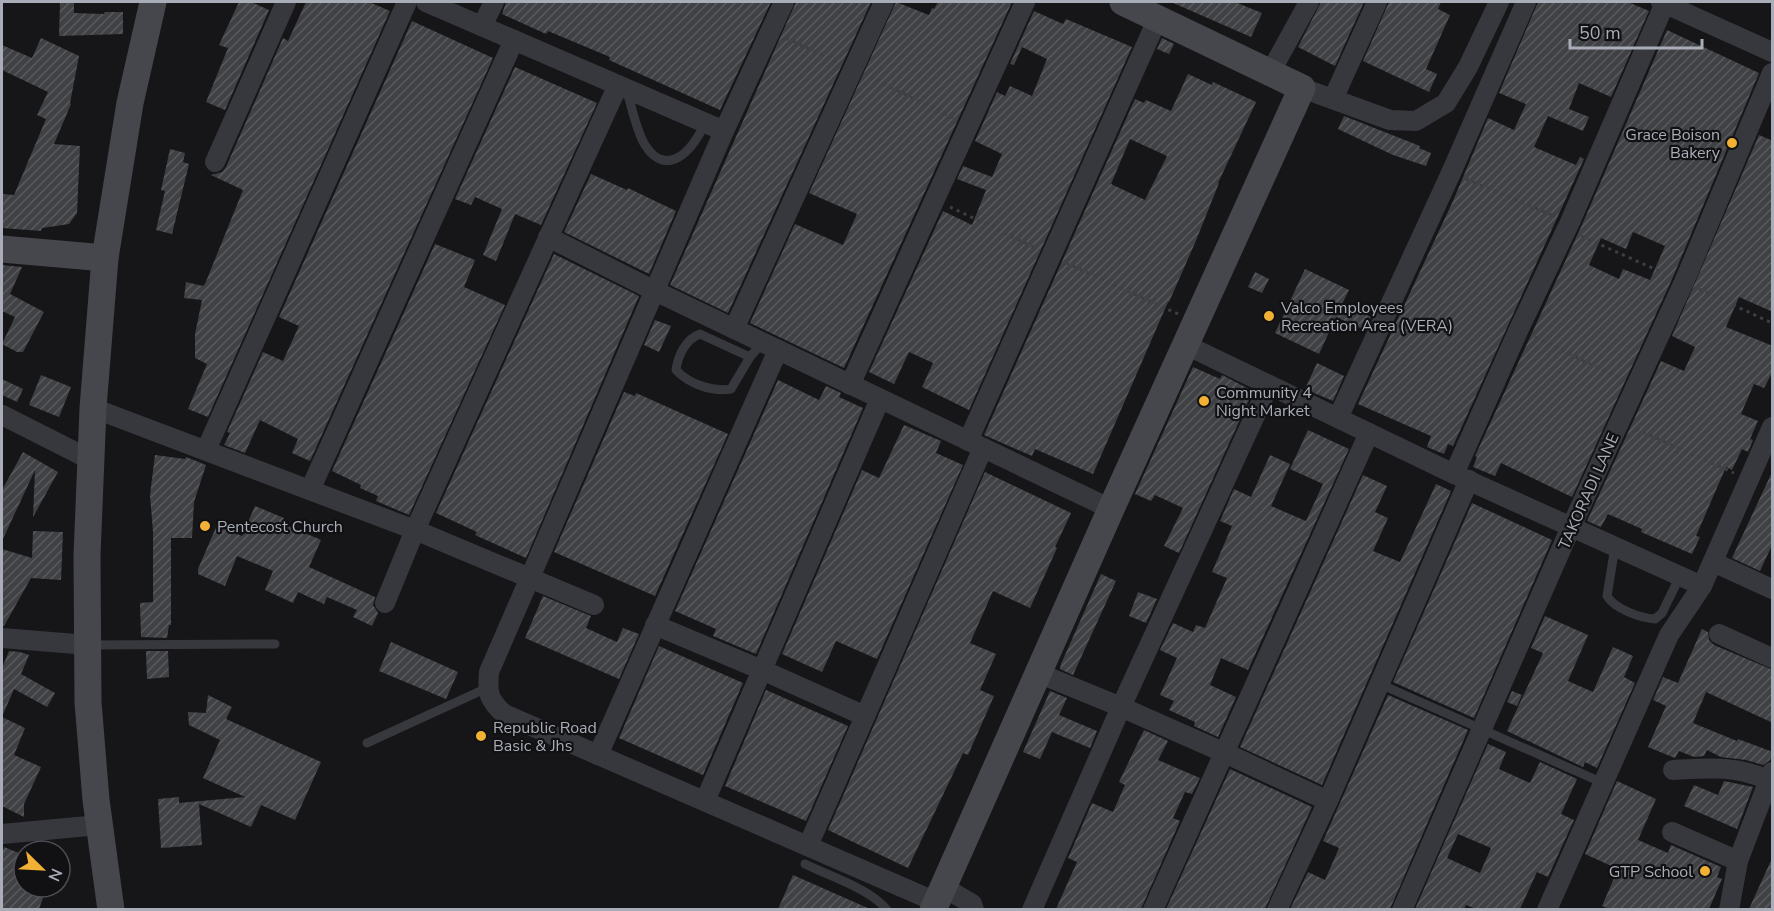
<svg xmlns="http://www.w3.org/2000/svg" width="1774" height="911" font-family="'Nunito Sans',sans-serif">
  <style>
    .building { fill: url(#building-hatch); fill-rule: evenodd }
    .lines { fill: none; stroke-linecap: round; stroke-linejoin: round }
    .path { stroke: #3d3f44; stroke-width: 3; stroke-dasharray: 3 4.5; stroke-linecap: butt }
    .lane { stroke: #37383d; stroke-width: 9 }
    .street { stroke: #37383d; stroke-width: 20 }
    .secondary { stroke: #45474d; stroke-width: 27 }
    .poi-dot { fill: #f2b134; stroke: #111113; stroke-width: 2 }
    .labels { text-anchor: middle; stroke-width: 4.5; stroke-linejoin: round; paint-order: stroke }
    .poi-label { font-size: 16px; fill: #a8adb8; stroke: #111113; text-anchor: start }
    .street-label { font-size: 16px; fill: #a8adb8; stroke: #111113 }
  </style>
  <defs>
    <pattern id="building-hatch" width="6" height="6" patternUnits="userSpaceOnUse" patternTransform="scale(1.5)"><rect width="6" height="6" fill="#404145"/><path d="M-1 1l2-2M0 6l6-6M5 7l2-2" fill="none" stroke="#595a5e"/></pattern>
  </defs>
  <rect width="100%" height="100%" fill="#161618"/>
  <g class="building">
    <path d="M60,2H74V13L104,14L105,12H123V34L59,36Z"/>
    <path d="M239,2H251L269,10L225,110L206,102L228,48L219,45Z"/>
    <path d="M306,2H369L390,11L208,417L188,409L207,364L195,358V334L202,300L184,298L186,282L203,286L205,284L243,190L211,175L222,172L226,167L283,38L288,41Z"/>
    <path d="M506,2H771L720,110L609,60L610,57L548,31L546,34L502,14Z"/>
    <path d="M796,2H871L728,313L670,285Z"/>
    <path d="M896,2L929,15L932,8L934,9L938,2H1012L844,368L750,323L795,224L843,245L857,214L809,193Z"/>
    <path d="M1171,2H1235L1262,13L1251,37Z"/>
    <path d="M1321,2H1364L1335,66L1298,47Z"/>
    <path d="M1389,2H1441L1438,9L1450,15L1426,69L1437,74L1429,92L1363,61Z"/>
    <path d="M1538,2H1628L1649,11L1611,97L1579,83L1569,109L1589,117L1583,131L1548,116L1534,147L1576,165L1580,157L1584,159L1453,446L1448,444L1444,454L1427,447L1431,436L1358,404L1453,201L1488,118L1514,130L1526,104L1499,93Z"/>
    <path d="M1034,11L1063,24L1066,19L1132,47L969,410L922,387L933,363L909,352L894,384L869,372L943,211L972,225L986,190L957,179L963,166L992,177L1002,154L975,141L997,92L1005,96L1010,86L1032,96L1047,59L1022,47L1014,65L1010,64Z"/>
    <path d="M412,21L493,58L310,461L292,453L298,439L260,420L245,453L224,445L230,433L227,432L263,352L283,361L299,326L279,317Z"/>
    <path d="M1667,30L1759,73L1673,277L1572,497L1501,463L1495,476L1473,467L1477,457L1475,456L1581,227ZM1633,232L1665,246L1650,280L1623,269L1619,279L1589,265L1601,238L1626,249Z"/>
    <path d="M41,38L79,56L70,103L71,104L54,144L80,146L77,213L69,224L42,228L41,231L2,228V194L14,195L46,119L37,115L48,92L2,70V45L32,58Z"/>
    <path d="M1162,38L1174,44L1169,54L1157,49Z"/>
    <path d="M515,67L597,103L541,225L515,214L496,261L483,255L502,209L475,197L471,205L455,199Z"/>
    <path d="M1188,74L1212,85L1213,82L1256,102L1218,183H1219L1195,243L1169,302H1168L1093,474L1035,449L1032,456L984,435L1135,99L1144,103L1146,100L1171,111ZM1130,139L1167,156L1145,200L1111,184Z"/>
    <path d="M1344,116L1420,146L1419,148L1431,153L1426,166L1393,155L1338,129Z"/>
    <path d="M1759,135L1773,141V312L1739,297L1726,327L1773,346V371L1764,388L1754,384L1741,414L1758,421L1750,439L1753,440L1748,452L1742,449L1732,470L1726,467L1696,536L1700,537L1692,554L1641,532L1642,529L1608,514L1601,527L1587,521L1661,361L1684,371L1695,347L1672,336Z"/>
    <path d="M170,149L185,153L183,162L189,164L172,234L156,230L165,191L161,190Z"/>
    <path d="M591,174L627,190L628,188L676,211L649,274L564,232Z"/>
    <path d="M435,244L475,260L464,287L505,305L409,515L376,501L378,496L360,488L361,485L332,471Z"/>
    <path d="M554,254L639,296L526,558L475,535L477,532L436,513Z"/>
    <path d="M2,265L22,267L10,294L44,312L23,352H17L2,344L15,317L2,311V313Z"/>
    <path d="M1305,269L1349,290L1342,304L1371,317L1365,330L1336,317L1319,354L1275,333Z"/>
    <path d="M1255,272L1269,279L1262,293L1248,287Z"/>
    <path d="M655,320L671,326L659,352L644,345Z"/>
    <path d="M1317,363L1344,376L1333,401L1305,389Z"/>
    <path d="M1193,367L1220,379L1222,375L1253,391L1179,553L1164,546L1183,508L1155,495L1151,501L1135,494Z"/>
    <path d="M41,375L71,387L59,417L29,405Z"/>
    <path d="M2,379L23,389L17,402L2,395Z"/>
    <path d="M778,380L819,400L826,386L841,393L839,397L863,408L756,654L713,636L716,629L675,611Z"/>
    <path d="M624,392L635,396L636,393L728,434L655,596L554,552Z"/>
    <path d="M904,425L941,441L936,453L963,465L877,659L836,641L822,672L782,654L862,470L879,478Z"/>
    <path d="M1308,430L1349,449L1248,670L1221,658L1210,685L1236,697L1218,737L1194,726L1195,722L1169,710L1174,701L1160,695L1177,658L1160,650L1173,623L1193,632L1196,625L1205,628L1227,578L1212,572L1232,526L1220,521L1234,489L1251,497L1270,455L1290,464L1271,506L1306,521L1323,484L1290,469Z"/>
    <path d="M23,452L58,472L33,517L35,470L2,541V490Z"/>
    <path d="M155,455L185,459L186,457L206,465L194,502L192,538H171V625H169L167,638L141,637L140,603L153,602V532L150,495Z"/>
    <path d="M1773,470V543L1760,571L1732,558Z"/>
    <path d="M985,472L1071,513L1055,547L1057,548L1030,608L993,591L970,643L996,654L980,690L994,696L968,755L963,753L908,868L828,830Z"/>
    <path d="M1363,475L1387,486L1375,512L1388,518L1373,551L1400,562L1436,484L1451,491L1322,785L1240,747Z"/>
    <path d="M1472,503L1552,540L1474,718L1393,682Z"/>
    <path d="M255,506L284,518L282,523L321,540L309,567L375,597L373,605L378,613L372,626L353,617L357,610L327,597L324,604L298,592L293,603L265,590L273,571L237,556L225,586L198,574V569L217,525L242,536Z"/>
    <path d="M33,531L63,532L61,580L31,578L4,626H2V549L32,558Z"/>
    <path d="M1101,574L1116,581L1073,675L1060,669L1061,664Z"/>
    <path d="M1138,592L1157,599L1146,623L1129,616Z"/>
    <path d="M543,596L591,616L586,628L617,642L623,628L639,634L619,679L525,638Z"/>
    <path d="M1545,616L1588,635L1568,681L1593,692L1613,647L1633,656L1624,677L1635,683L1597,768L1585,762L1583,767L1507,731L1543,653L1531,648Z"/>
    <path d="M1702,629L1708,632L1709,640L1714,645L1773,670V723L1706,692L1693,723L1737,741L1738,739L1773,752L1770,760L1763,765L1746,760L1721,757L1707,750L1704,756L1694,757L1679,751L1675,758L1648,747L1666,706L1653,700L1663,677L1678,683Z"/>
    <path d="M391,642L458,672L446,699L379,671Z"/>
    <path d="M659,646L743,683L703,775L619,738Z"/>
    <path d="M9,651L20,652L29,655L21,674L55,693L47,707L14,689L2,717V668Z"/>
    <path d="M146,651H168L169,677L147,679Z"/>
    <path d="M766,690L848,726L806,821L725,786Z"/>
    <path d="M1050,691L1067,698L1059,715L1097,731L1090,748L1052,732L1040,759L1023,752Z"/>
    <path d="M1512,691L1522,695L1517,706L1507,702Z"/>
    <path d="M208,695L232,707L226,719L321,762L295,820L261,805L251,827L199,804L202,845L161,848L158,799L179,797V803L245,797L203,778L220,740L189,725L188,712L206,713Z"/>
    <path d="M1388,695L1468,730L1390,909H1290L1308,872L1325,880L1339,848L1323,841Z"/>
    <path d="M2,717L25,728L14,755L41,767L24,804V817L2,806Z"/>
    <path d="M1144,730L1168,741L1158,760L1200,778L1192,794L1185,792L1173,818L1180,821L1141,909H1056L1077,862L1068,858L1092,803L1113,812L1125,785L1119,782Z"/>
    <path d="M1488,744L1506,752L1499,769L1530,783L1540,762L1577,779L1561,814L1574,820L1548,877L1537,872L1520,909H1476L1466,905L1464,909H1415ZM1458,834L1491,848L1480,873L1447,858Z"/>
    <path d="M1230,769L1312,807L1265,909H1166Z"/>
    <path d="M1617,781L1656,799L1638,840L1668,853L1671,845L1721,867L1717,877L1722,879L1709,909H1610L1602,906L1618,869L1585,854Z"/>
    <path d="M1724,781L1753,787L1737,829L1684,806L1694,785L1718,795Z"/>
    <path d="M4,847L24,855V887H47L39,909H2V855Z"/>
    <path d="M1773,856V909H1749Z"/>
    <path d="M793,875L870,909H778Z"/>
  </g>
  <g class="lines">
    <g class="path">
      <path d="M786,38L837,62"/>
      <path d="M870,77L953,118"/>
      <path d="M1466,179L1554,216"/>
      <path d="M950,207L1036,248"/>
      <path d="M1581,236L1668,275"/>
      <path d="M1066,263L1178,314"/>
      <path d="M1699,289L1772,323"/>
      <path d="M1535,337L1621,379"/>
      <path d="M1636,429L1734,473"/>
    </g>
    <g class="lane">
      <path d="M627,91C632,108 636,130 645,145C667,180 694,149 705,123"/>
      <path d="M750,357L700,334C686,339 678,355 676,370C689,384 712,392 731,389L750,357L762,343"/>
      <path d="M1615,547L1607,596C1615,609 1640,618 1655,619L1662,613L1680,576"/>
      <path d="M91,645L275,644"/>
      <path d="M1380,684L1603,783"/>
      <path d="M367,743L487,688"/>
      <path d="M805,864C829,876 871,889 887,910"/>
    </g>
    <g class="street">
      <path d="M426,2L724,131"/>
      <path d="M784,2L724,131L489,672C487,694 489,700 504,714L936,902"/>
      <path d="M1661,2L1772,52"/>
      <path d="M482,26L494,2"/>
      <path d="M1270,73L1309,2"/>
      <path d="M1302,88L1390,120L1416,121L1446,103L1468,67L1499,2"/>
      <path d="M1333,99L1377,2"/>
      <path d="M215,162L286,2"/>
      <path d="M548,237L655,291L1111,509"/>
      <path d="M734,329L884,2"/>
      <path d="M1186,345L1454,474L1702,586"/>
      <path d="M850,385L1025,2"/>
      <path d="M93,408L415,530L594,605"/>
      <path d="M2,415L91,460"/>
      <path d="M1338,418L1451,173L1526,2"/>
      <path d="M968,441L1158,18"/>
      <path d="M206,450L407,2"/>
      <path d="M1454,474L1519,329L1570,222L1665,3"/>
      <path d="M310,490L514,40"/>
      <path d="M1713,562L1772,589"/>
      <path d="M385,603L415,530L618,85"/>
      <path d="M655,625L762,670L865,716"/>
      <path d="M1719,634L1772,658"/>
      <path d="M2,638L88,645"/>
      <path d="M1038,673L1121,707L1269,385"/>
      <path d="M598,755L778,350"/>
      <path d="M1673,770C1708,768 1735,765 1768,780"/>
      <path d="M705,801L880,399"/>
      <path d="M1672,832L1738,861"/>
      <path d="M2,834L99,825"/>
      <path d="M808,846L983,448"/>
      <path d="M943,887L972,904L974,910"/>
      <path d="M1032,910L1121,707L1225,753L1328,801"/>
      <path d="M1153,910L1369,433"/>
      <path d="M1277,910L1328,801L1469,480"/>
      <path d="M1402,910L1571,527L1684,282L1772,73"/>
      <path d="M1547,910L1669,635L1702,586L1772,427"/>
      <path d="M1729,910L1738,861L1772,772"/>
    </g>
    <g class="secondary">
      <path d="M2,249L105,258"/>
      <path d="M111,910L96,800L88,702L87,556L93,408L105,258L130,103L153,2"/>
      <path d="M933,910L1111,509L1302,88L1123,2"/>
    </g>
  </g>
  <g class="poi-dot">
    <circle cx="1732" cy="143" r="6"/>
    <circle cx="1269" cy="316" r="6"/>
    <circle cx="1204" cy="401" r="6"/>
    <circle cx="205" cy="526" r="6"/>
    <circle cx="481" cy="736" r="6"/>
    <circle cx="1705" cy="871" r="6"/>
  </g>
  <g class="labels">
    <g class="poi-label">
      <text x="1720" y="140" text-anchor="end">Grace Boison<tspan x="1720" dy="18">Bakery</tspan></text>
      <text x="1281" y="313">Valco Employees<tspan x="1281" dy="18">Recreation Area (VERA)</tspan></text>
      <text x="1216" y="398">Community 4<tspan x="1216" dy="18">Night Market</tspan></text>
      <text x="217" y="532">Pentecost Church</text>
      <text x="493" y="733">Republic Road<tspan x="493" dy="18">Basic &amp; Jhs</tspan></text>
      <text x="1693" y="877" text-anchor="end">GTP School</text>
    </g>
    <g class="street-label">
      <text transform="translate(1588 491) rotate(-66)" y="6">TAKORADI LANE</text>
    </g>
  </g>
  <rect width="1774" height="911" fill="none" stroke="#a8adb8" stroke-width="6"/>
  <g transform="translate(42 869) rotate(114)"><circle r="28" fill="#111113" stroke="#4d4f55" stroke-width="1.5"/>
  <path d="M0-4.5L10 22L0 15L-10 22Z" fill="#f2b134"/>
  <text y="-9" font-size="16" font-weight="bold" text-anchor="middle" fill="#a8adb8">N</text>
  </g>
  <path d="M1570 39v9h132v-9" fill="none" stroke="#a8adb8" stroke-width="3"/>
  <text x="1579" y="39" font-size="18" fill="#a8adb8" stroke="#111113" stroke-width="4.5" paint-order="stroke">50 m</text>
</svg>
